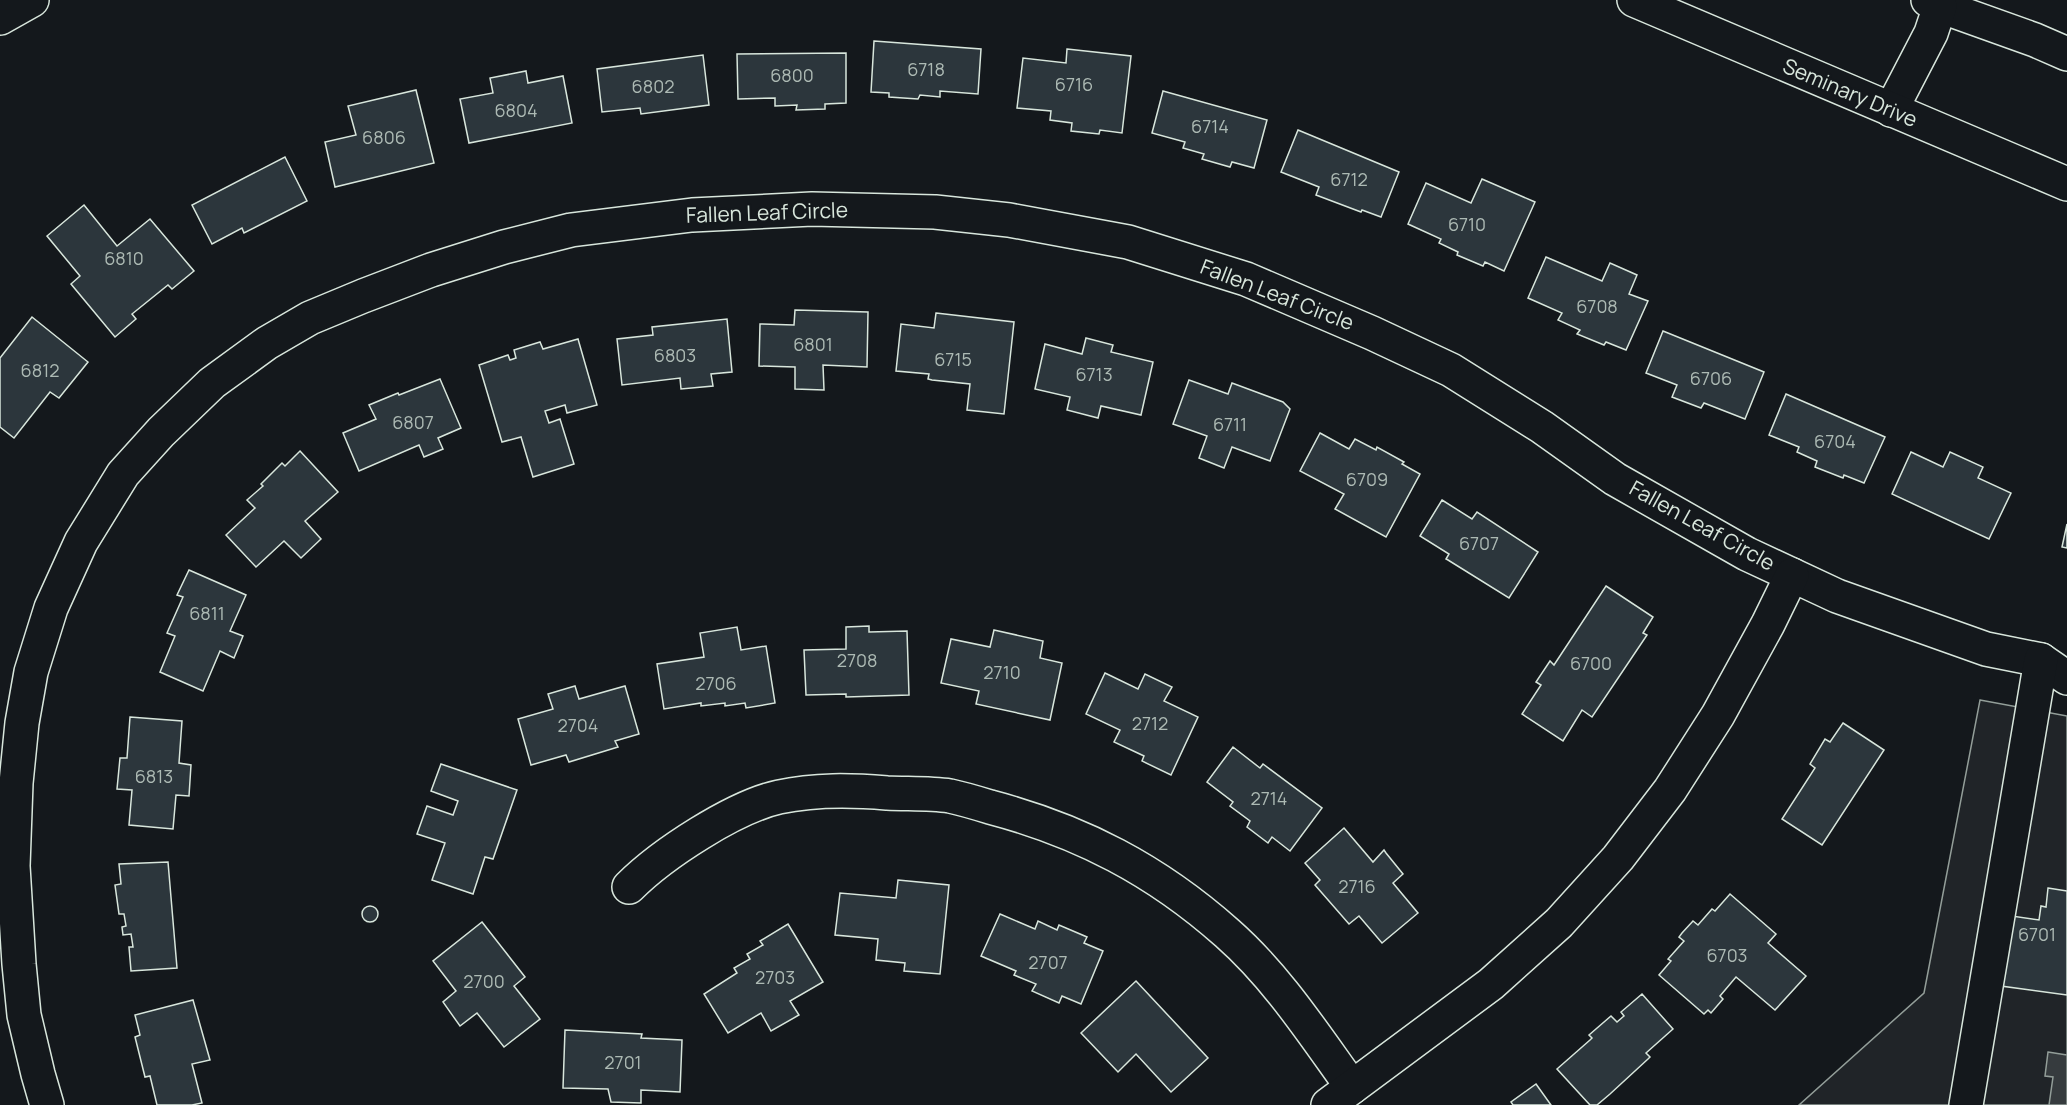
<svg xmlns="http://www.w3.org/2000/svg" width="2067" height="1105" font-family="Manrope,sans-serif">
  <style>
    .green { fill: #202428; stroke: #939e99; stroke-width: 1.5 }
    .water { fill: #363b3e; stroke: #939e99; stroke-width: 1.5 }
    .building { fill: #2c363c; stroke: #d8e6dc; stroke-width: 1.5 }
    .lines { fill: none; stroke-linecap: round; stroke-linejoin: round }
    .minor-casing { stroke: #d8e6dc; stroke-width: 36 }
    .major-casing { stroke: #d8e6dc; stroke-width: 36 }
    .minor { stroke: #14181c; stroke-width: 33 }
    .major { stroke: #14181c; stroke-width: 33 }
    .labels { text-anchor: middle; stroke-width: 4.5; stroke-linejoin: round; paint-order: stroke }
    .number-label { font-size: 18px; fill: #adbab4 }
    .street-label { font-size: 21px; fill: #d8e6dc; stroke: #14181c }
  </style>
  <rect width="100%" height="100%" fill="#14181c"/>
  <path class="green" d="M1980,700L2067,716V1105H1799L1924,993Z"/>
  <path class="water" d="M2048,1052L2067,1055V1105H2049L2053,1077L2045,1076Z"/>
  <g class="building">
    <path d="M874,41L981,49L978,94L940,91V97L920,95L918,99L889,97V93L871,92Z"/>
    <path d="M1067,49L1131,56L1122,133L1100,130L1099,134L1071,131L1072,123L1050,120L1051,111L1017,108L1023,58L1066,63Z"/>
    <path d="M846,53V103L825,104V109L796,110L797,105L775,106V98L738,99L737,54Z"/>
    <path d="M703,55L709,105L641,114L640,108L602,112L597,69Z"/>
    <path d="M526,71L528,83L563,76L572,123L469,143L460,99L493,93L490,78Z"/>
    <path d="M416,90L434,163L335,187L325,142L356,135L348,106Z"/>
    <path d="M1163,91L1267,120L1254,168L1232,162L1230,167L1202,159L1204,154L1183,148L1185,142L1152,133Z"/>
    <path d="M1298,130L1399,172L1381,217L1362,210L1361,212L1316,195L1319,187L1281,172Z"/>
    <path d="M285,157L307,201L244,233L242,228L212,244L192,205Z"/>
    <path d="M1482,179L1535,202L1504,271L1485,262L1483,266L1457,255L1458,252L1439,243L1441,239L1408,224L1426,183L1471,203Z"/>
    <path d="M84,205L117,246L150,219L194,271L172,289L168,285L132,314L136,319L115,337L71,284L80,276L47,236Z"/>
    <path d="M1546,257L1602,281L1610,263L1637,275L1629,294L1648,301L1626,350L1606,342L1604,345L1577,334L1580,330L1558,320L1562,313L1528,298Z"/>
    <path d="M795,310L868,312L867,367L823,365L824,390L795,389V367L759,366L760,324L794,325Z"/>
    <path d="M936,313L1014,322L1004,414L967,410L970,384L932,380L928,379L929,374L896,371L901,324L934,328Z"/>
    <path d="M32,317L88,362L59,398L50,392L14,438L0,427V358Z"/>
    <path d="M727,319L732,372L711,374L713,386L681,389L680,378L622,385L617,339L653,335L652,327Z"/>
    <path d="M1663,331L1764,372L1745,419L1704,403L1701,408L1672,397L1677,385L1646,373Z"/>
    <path d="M1086,338L1113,345L1111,352L1153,362L1141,415L1101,406L1098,418L1067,410L1070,397L1035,389L1045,344L1082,354Z"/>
    <path d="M578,339L597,405L567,413L565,405L545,411L549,423L560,419L574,464L533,477L521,437L502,442L479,365L508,355L510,360L516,358L514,350L540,342L543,349Z"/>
    <path d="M440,379L461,428L438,438L443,449L424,457L419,445L359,471L343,433L376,419L369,405L398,393L399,395Z"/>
    <path d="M1189,380L1228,394L1232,383L1283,402L1290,409L1270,461L1232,447L1224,468L1199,458L1207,436L1173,424Z"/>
    <path d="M1786,394L1885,437L1864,483L1844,475L1843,478L1815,467L1817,461L1797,452L1799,447L1769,435Z"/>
    <path d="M1320,433L1349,449L1355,439L1376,450L1377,447L1404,462L1402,464L1420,474L1386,537L1335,509L1344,494L1300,471Z"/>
    <path d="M300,451L338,492L305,521L321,539L301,558L284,541L256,567L226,535L255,508L247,500L263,486L261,484L282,463L285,466Z"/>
    <path d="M1911,452L1943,467L1950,452L1983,467L1978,478L2011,493L1989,539L1892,494Z"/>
    <path d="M1442,500L1472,519L1477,512L1538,552L1509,598L1448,560L1446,559L1449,554L1420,536Z"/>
    <path d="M2067,524V548L2062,547Z"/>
    <path d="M189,570L246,595L230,631L243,636L234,658L220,651L203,691L160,672L175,636L167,633L183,597L177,595Z"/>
    <path d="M1606,586L1653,617L1643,633L1647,635L1592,717L1582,710L1563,741L1522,714L1541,685L1536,682L1550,661L1554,665Z"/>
    <path d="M869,626V632L907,631L909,695L846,697V694L806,695L804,650L846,649V627Z"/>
    <path d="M737,627L741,650L766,646L775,703L746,708L745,703L725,706V703L701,706V703L664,709L657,664L704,657L700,633Z"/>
    <path d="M994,630L1043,641L1040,658L1062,663L1050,720L976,704L979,691L941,683L951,639L990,647Z"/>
    <path d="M1105,673L1138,689L1145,674L1172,687L1164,701L1198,717L1171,775L1142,761L1144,756L1114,742L1120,730L1086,714Z"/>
    <path d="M575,686L579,699L625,686L639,734L615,741L618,747L569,762L566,755L531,765L518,719L553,709L548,694Z"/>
    <path d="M130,717L182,721L179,763L191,765L189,796L176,795L173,829L129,825L132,790L117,789L120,758H127Z"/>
    <path d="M1843,723L1884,750L1822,845L1782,819L1815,768L1810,764L1825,739L1830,742Z"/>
    <path d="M1233,747L1260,768L1263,764L1322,808L1290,851L1272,837L1268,843L1247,827L1250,821L1230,806L1233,802L1207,782Z"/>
    <path d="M441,764L517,790L493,859L485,857L473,894L432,880L445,843L417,834L427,806L453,815L458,801L431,791Z"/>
    <path d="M1344,828L1373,862L1384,850L1386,853L1403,874L1393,883L1418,913L1382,943L1359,916L1349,924L1315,885L1320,880L1305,863Z"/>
    <path d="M168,862L177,968L131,971L129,947H133L131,934L123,935L122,927L126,926L124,914H119L115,885L121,884L119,864Z"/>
    <path d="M898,880L949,885L940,974L904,971L905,963L876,960L878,939L835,935L840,893L896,898Z"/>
    <path d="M2048,888L2067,891V995L2001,986L2012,916L2039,920L2041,906L2046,907Z"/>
    <path d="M1730,894L1776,934L1768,943L1806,976L1775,1010L1736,977L1720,996L1723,999L1711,1013L1708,1010L1704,1014L1659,975L1671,961L1668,959L1684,941L1679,937L1682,933L1693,921L1698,925L1712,909L1715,911Z"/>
    <circle cx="370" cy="914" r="8"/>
    <path d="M1000,914L1035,929L1038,921L1057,930L1059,925L1087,937L1084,943L1103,951L1081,1004L1062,996L1059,1003L1032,991L1036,984L1014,975L1016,971L981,956Z"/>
    <path d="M482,922L525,977L514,986L540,1019L504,1047L477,1013L460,1026L443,1002L456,991L433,961Z"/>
    <path d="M788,924L823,982L790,1001L799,1015L771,1031L761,1013L728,1033L704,994L737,973L734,968L750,959L747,954L763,945L760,941Z"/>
    <path d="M1136,981L1208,1058L1171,1092L1136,1054L1118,1072L1081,1033Z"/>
    <path d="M1642,994L1673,1029L1646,1053L1650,1057L1648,1059L1610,1094L1597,1105H1590L1557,1069L1590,1040L1592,1038L1589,1035L1611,1016L1617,1022L1624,1016L1621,1012Z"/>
    <path d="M193,1000L210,1060L192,1064L202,1103L192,1105H157L150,1076L145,1077L135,1037L140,1035L135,1015Z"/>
    <path d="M565,1030L642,1034L641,1038L682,1040L680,1092L641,1090V1103L611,1102L608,1089L563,1088Z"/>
    <path d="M1536,1084L1551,1105H1513L1511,1102Z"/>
  </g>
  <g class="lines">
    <defs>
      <g id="minor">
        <path d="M1940,6L2035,40L2067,54"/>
        <path d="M1891,110L1931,33L1940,6L1928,0"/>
        <path d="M629,887C662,854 734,807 779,797C815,789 851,790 887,793C908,794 930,793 950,796C964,799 977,803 990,807C1081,831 1156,870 1227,933C1277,977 1313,1033 1352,1087"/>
        <path d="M47,1105L38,1074L24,1015L19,964L13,866L16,783L22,723L31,672L51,608L81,542L123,474L161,432L212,383L267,343L310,318L363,296L431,270L504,247L571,230L692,215L812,209L935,212L1009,220L1128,242L1246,279L1372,333L1451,370L1542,427L1615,479L1747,554L1837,596L1986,649L2041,660L2067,678"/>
        <path d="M1328,1105L1491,984L1559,923L1618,858L1670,790L1718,715L1768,624L1792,575"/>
        <path d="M1966,1105L2041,660"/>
      </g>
      <g id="major">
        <path d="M1634,0L2067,184"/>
        <path d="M0,18L32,0"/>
      </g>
    </defs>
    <use href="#minor" class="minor-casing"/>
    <use href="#major" class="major-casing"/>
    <use href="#minor" class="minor"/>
    <use href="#major" class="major"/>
  </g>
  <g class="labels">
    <g class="number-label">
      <text x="926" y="76">6718</text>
      <text x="792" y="82">6800</text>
      <text x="1074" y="91">6716</text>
      <text x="653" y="93">6802</text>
      <text x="516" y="117">6804</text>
      <text x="1210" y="133">6714</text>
      <text x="384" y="144">6806</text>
      <text x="1349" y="186">6712</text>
      <text x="1467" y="231">6710</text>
      <text x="124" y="265">6810</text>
      <text x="1597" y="313">6708</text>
      <text x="813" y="351">6801</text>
      <text x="675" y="362">6803</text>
      <text x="953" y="366">6715</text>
      <text x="40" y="377">6812</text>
      <text x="1094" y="381">6713</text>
      <text x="1711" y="385">6706</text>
      <text x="413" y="429">6807</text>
      <text x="1230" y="431">6711</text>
      <text x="1835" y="448">6704</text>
      <text x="1367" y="486">6709</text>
      <text x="1479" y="550">6707</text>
      <text x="207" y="620">6811</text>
      <text x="857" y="667">2708</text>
      <text x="1591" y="670">6700</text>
      <text x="1002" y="679">2710</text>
      <text x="716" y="690">2706</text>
      <text x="1150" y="730">2712</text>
      <text x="578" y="732">2704</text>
      <text x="154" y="783">6813</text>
      <text x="1269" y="805">2714</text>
      <text x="1357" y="893">2716</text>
      <text x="2037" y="941">6701</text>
      <text x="1727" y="962">6703</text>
      <text x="1048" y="969">2707</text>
      <text x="775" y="984">2703</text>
      <text x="484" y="988">2700</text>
      <text x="623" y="1069">2701</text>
    </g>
    <g class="street-label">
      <text transform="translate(1850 93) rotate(23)" y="7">Seminary Drive</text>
      <text transform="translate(767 213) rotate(-2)" y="7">Fallen Leaf Circle</text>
      <text transform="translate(1277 295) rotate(21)" y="7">Fallen Leaf Circle</text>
      <text transform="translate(1702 526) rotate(29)" y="7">Fallen Leaf Circle</text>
    </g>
  </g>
</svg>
